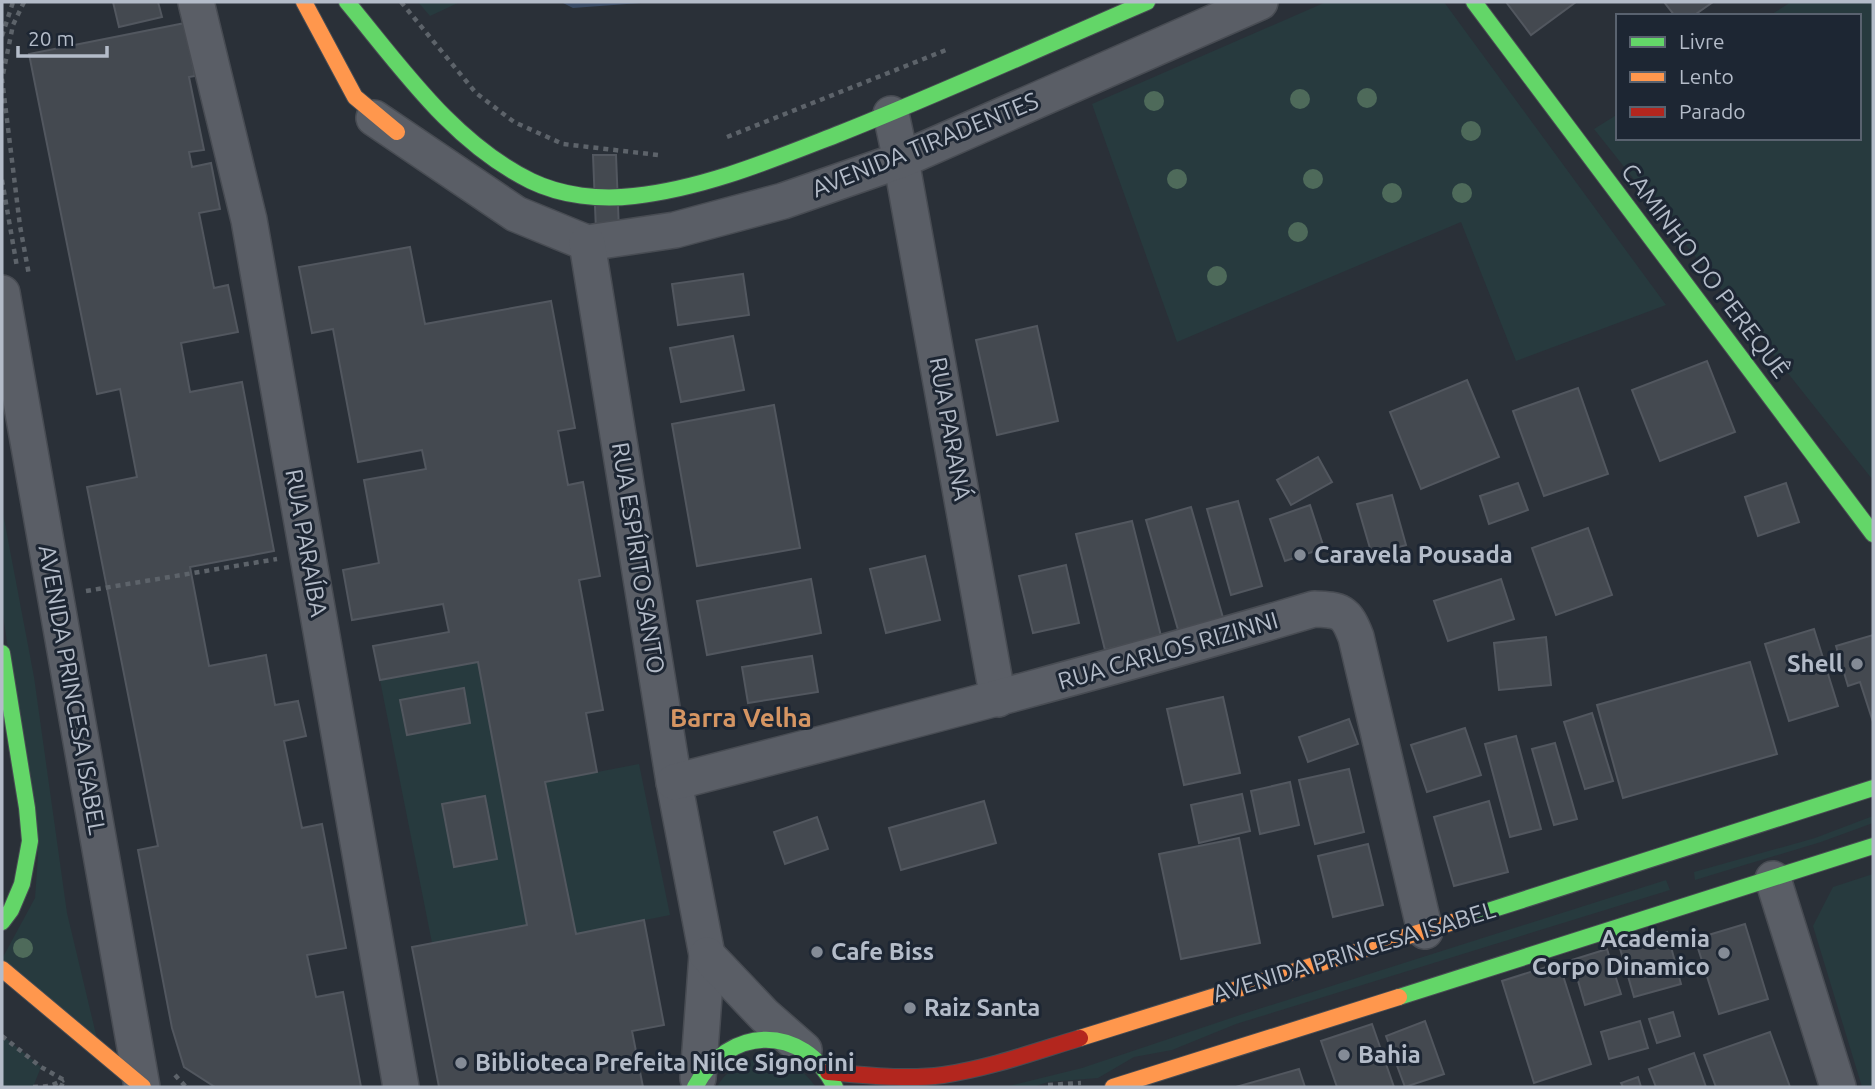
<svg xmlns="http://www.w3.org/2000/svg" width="1875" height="1089" font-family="Ubuntu,sans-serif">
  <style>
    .green { fill: #273a3e }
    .water { fill: #384963 }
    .building { fill: #444950; stroke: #52575f; stroke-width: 2 }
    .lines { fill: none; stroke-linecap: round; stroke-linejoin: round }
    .street-casing { stroke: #484c53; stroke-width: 38 }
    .fast-casing { stroke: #484c53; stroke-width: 18 }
    .slow-casing { stroke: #484c53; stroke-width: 18 }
    .jam-casing { stroke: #484c53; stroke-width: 18 }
    .path { stroke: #5d636a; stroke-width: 4.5; stroke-dasharray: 5 5; stroke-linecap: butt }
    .street { stroke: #5a5e66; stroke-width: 35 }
    .fast { stroke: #63d668; stroke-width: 16 }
    .slow { stroke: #ff974d; stroke-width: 16 }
    .jam { stroke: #b3261e; stroke-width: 16 }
    .tree { fill: #4e6a5a }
    .poi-dot { fill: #848b96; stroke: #1d2633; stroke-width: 2.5 }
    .labels { text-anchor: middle; stroke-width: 6; stroke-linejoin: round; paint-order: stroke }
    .street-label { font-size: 24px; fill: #b4bcc9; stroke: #1d2633 }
    .poi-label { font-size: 24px; font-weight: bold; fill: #b4bcc9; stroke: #1d2633; text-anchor: start }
    .neighbourhood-label { font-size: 26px; font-weight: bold; fill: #d59563; stroke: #1d2633 }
  </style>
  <rect width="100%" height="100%" fill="#2a3038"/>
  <g class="green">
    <path d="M418,2H460L430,16Z"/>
    <path d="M1326,2H1444L1666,305L1516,361L1461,222L1177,342L1092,104Z"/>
    <path d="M1791,2H1873L1872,479L1594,129L1618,114V138H1859V16H1769Z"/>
    <path d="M2,508L34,677L67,913L99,1047L2,959L35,898L38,856L2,608Z"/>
    <path d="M478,662L527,925L432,943L380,680Z"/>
    <path d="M639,764L670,915L576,934L545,782Z"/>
    <path d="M1873,816V823L1821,842L1695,880L1694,872L1815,838Z"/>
    <path d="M1873,874V1087H1862L1813,926L1833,887Z"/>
    <path d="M1666,880L1670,890L1236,1024L1172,1050L1134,1057L1098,1078L1048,1082L1033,1087H1005L1082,1068L1243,1014Z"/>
    <path d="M4,1037L41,1067L33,1087H2V1038Z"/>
    <path d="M769,1057C792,1061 802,1069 816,1087H717C728,1067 747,1059 769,1057Z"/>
  </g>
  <path class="water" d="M561,2H654L573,8Z"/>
  <g class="building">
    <path d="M113,2H158L162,17L119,27Z"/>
    <path d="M1506,2H1576L1531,35Z"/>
    <path d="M1664,2H1713L1693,16H1675Z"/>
    <path d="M185,23L195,76L189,77L204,150L189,152L192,167L211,163L220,209L199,213L214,288L228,285L238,332L181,343L190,392L242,382L274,551L190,567L209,666L266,655L275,705L298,701L306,736L284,741L302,828L322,824L346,948L307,955L316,997L343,992L361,1087H215L184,1067L172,1028L138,850L158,846L87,487L137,477L120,389L97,394L29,54Z"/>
    <path d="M593,155H616L619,231H596Z"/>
    <path d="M410,247L425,324L551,301L575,428L558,431L568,485L583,482L600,576L579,580L603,710L586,713L597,772L545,782L576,934L644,920L664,1025L632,1031L643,1087H439L412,947L527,925L478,662L380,680L373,646L449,632L443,604L352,620L343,570L379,563L364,480L426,469L422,450L358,462L333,329L312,333L299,267Z"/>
    <path d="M743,274L749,315L678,325L672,284Z"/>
    <path d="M1037,326L1058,421L997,435L976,340Z"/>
    <path d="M733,336L744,390L681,402L670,348Z"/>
    <path d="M1707,361L1735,432L1660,461L1632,390Z"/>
    <path d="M1467,380L1499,457L1421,489L1390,412Z"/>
    <path d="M1578,388L1608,474L1544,496L1513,411Z"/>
    <path d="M774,405L800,548L697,566L672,424Z"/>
    <path d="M1318,457L1332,482L1291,505L1277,480Z"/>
    <path d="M1518,483L1528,510L1489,524L1480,496Z"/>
    <path d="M1786,483L1799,522L1758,536L1745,497Z"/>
    <path d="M1392,495L1406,545L1372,555L1357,504Z"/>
    <path d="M1238,501L1262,586L1231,595L1207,509Z"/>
    <path d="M1310,505L1324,548L1285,561L1270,519Z"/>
    <path d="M1191,507L1224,621L1179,633L1146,520Z"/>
    <path d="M1132,521L1161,636L1105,650L1076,534Z"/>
    <path d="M1588,528L1612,595L1556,615L1532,548Z"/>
    <path d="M925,556L940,620L886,633L870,569Z"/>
    <path d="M1066,565L1079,623L1033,633L1019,576Z"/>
    <path d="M811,579L821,633L707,655L697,601Z"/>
    <path d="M1501,579L1514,619L1448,641L1434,601Z"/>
    <path d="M1814,629L1838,706L1789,721L1765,644Z"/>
    <path d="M1873,635V722L1860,682L1848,686L1836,646Z"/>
    <path d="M1546,637L1551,685L1499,690L1494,643Z"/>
    <path d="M812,656L818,692L748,703L742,667Z"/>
    <path d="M1750,662L1777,754L1623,798L1597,705Z"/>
    <path d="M464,688L470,723L407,735L400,700Z"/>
    <path d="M1223,697L1240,773L1184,785L1167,709Z"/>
    <path d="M1592,713L1613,781L1585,789L1564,722Z"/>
    <path d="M1349,719L1358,744L1308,762L1299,737Z"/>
    <path d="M1465,728L1481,775L1427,792L1411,745Z"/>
    <path d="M1516,736L1541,829L1510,837L1485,744Z"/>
    <path d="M1555,743L1577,819L1554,825L1532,749Z"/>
    <path d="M1349,769L1364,832L1315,844L1299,780Z"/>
    <path d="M1290,782L1299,825L1260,834L1251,791Z"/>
    <path d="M1242,794L1250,831L1199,843L1191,805Z"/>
    <path d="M485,796L497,859L454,867L442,804Z"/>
    <path d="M984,801L996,843L901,870L889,828Z"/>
    <path d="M1489,801L1508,872L1454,886L1434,817Z"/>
    <path d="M817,817L828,849L785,864L774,832Z"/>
    <path d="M1239,838L1260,943L1181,959L1159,854Z"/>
    <path d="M1368,844L1383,905L1333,917L1318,856Z"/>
    <path d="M1745,924L1768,999L1719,1014L1695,939Z"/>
    <path d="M1667,932L1681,984L1634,997L1619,945Z"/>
    <path d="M1607,949L1621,994L1585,1005L1572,960Z"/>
    <path d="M1559,963L1591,1064L1534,1083L1502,981Z"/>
    <path d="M1673,1012L1680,1036L1657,1043L1649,1019Z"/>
    <path d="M1425,1021L1444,1074L1405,1087L1386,1036Z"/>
    <path d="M1640,1021L1648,1048L1609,1059L1601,1032Z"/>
    <path d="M1372,1024L1394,1087H1337L1321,1041Z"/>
    <path d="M1770,1032L1790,1087H1716L1704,1055Z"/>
    <path d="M1694,1053L1706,1087H1656L1649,1069Z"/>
    <path d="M1299,1069L1305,1087H1236Z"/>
    <path d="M1638,1077L1641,1087H1623L1621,1083Z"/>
  </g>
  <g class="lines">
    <defs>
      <g id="street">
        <path d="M196,2L249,220L401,1087"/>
        <path d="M891,114L901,160L998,699"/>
        <path d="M374,118L516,214L587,243L675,230L783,201L901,160L1260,2"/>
        <path d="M587,243L674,782L707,955L698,1078"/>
        <path d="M2,293L142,1087"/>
        <path d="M674,782C888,727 1102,672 1314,609C1341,610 1346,611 1356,637L1425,931"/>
        <path d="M1773,879L1838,1087"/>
        <path d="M707,955L764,1015L804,1050"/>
      </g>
      <g id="fast">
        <path d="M347,2C401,67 453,143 531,181C562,196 600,200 634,196C706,188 774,159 841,133C944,92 1045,46 1147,2"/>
        <path d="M1474,2L1873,534"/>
        <path d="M2,653L27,808L30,841L22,884L11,910L2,922"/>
        <path d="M1469,917L1873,788"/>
        <path d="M1399,997L1873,846"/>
        <path d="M695,1087C728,1025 803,1023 835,1087"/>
      </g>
      <g id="slow">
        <path d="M304,2L355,97L397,132"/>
        <path d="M2,969L143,1087"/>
        <path d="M1080,1038L1469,917"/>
        <path d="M1113,1087L1399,997"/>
      </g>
      <path id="jam" d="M828,1072C865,1075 905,1080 943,1075C990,1068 1034,1052 1080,1038"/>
    </defs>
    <use href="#street" class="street-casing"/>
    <use href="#fast" class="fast-casing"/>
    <use href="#slow" class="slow-casing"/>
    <use href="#jam" class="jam-casing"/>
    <g class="path">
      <path d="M24,2L13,25L2,79L20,226L29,275"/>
      <path d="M401,2L476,93L514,122L563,144L658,155"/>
      <path d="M2,36L13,2"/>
      <path d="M727,137L946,50"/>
      <path d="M2,180L17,267"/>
      <path d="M86,591L277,559"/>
      <path d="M2,1036L41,1067L64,1080L61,1087"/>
      <path d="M175,1075L186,1087"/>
      <path d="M1048,1085L1081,1083"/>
      <path d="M33,1087L50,1086L64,1080"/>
    </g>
    <use href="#street" class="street"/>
    <use href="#fast" class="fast"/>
    <use href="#slow" class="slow"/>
    <use href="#jam" class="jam"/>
  </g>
  <g class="tree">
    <circle cx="1367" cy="98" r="10"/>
    <circle cx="1300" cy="99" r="10"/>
    <circle cx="1154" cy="101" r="10"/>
    <circle cx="1471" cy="131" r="10"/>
    <circle cx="1177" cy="179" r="10"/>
    <circle cx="1313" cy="179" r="10"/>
    <circle cx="1392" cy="193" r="10"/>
    <circle cx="1462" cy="193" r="10"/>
    <circle cx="1298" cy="232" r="10"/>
    <circle cx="1217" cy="276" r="10"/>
    <circle cx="23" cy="948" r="10"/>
  </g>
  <g class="poi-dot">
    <circle cx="1300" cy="555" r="7"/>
    <circle cx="1857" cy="664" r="7"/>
    <circle cx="817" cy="952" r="7"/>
    <circle cx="1724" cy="953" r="7"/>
    <circle cx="910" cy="1008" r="7"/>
    <circle cx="1344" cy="1055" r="7"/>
    <circle cx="461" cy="1063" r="7"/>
  </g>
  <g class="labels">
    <g class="street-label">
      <text transform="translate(925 145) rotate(-22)" y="8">AVENIDA TIRADENTES</text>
      <text transform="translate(1705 271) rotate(53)" y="8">CAMINHO DO PEREQUÊ</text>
      <text transform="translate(950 429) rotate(80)" y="8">RUA PARANÁ</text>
      <text transform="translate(306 543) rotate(80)" y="8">RUA PARAÍBA</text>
      <text transform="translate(638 558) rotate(81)" y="8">RUA ESPÍRITO SANTO</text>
      <text transform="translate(1168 651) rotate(-16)" y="8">RUA CARLOS RIZINNI</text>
      <text transform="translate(72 690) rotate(80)" y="8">AVENIDA PRINCESA ISABEL</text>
      <text transform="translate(1354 952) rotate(-17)" y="8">AVENIDA PRINCESA ISABEL</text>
    </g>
    <g class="poi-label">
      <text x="1314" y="563">Caravela Pousada</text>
      <text x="1843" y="672" text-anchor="end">Shell</text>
      <text x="1710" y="947" text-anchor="end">Academia<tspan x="1710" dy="28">Corpo Dinamico</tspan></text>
      <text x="831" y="960">Cafe Biss</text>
      <text x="924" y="1016">Raiz Santa</text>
      <text x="1358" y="1063">Bahia</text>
      <text x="475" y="1071">Biblioteca Prefeita Nilce Signorini</text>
    </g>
    <g class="neighbourhood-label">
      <text x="741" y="727">Barra Velha</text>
    </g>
  </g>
  <rect width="1875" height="1089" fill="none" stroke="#b4bcc9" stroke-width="7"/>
  <rect x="1616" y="14" width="245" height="126" fill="#1d2633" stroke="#59626f" stroke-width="2"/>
  <rect x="1630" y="37" width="35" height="10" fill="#63d668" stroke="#59626f" stroke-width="2"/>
  <text x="1679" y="49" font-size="21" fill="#b4bcc9">Livre</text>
  <rect x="1630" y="72" width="35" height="10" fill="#ff974d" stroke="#59626f" stroke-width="2"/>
  <text x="1679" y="84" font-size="21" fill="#b4bcc9">Lento</text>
  <rect x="1630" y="107" width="35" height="10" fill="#b3261e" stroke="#59626f" stroke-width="2"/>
  <text x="1679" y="119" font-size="21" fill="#b4bcc9">Parado</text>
  <path d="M18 46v10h89v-10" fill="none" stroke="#b4bcc9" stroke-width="3.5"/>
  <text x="28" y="46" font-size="21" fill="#b4bcc9" stroke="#1d2633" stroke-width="5" paint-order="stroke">20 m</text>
</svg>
